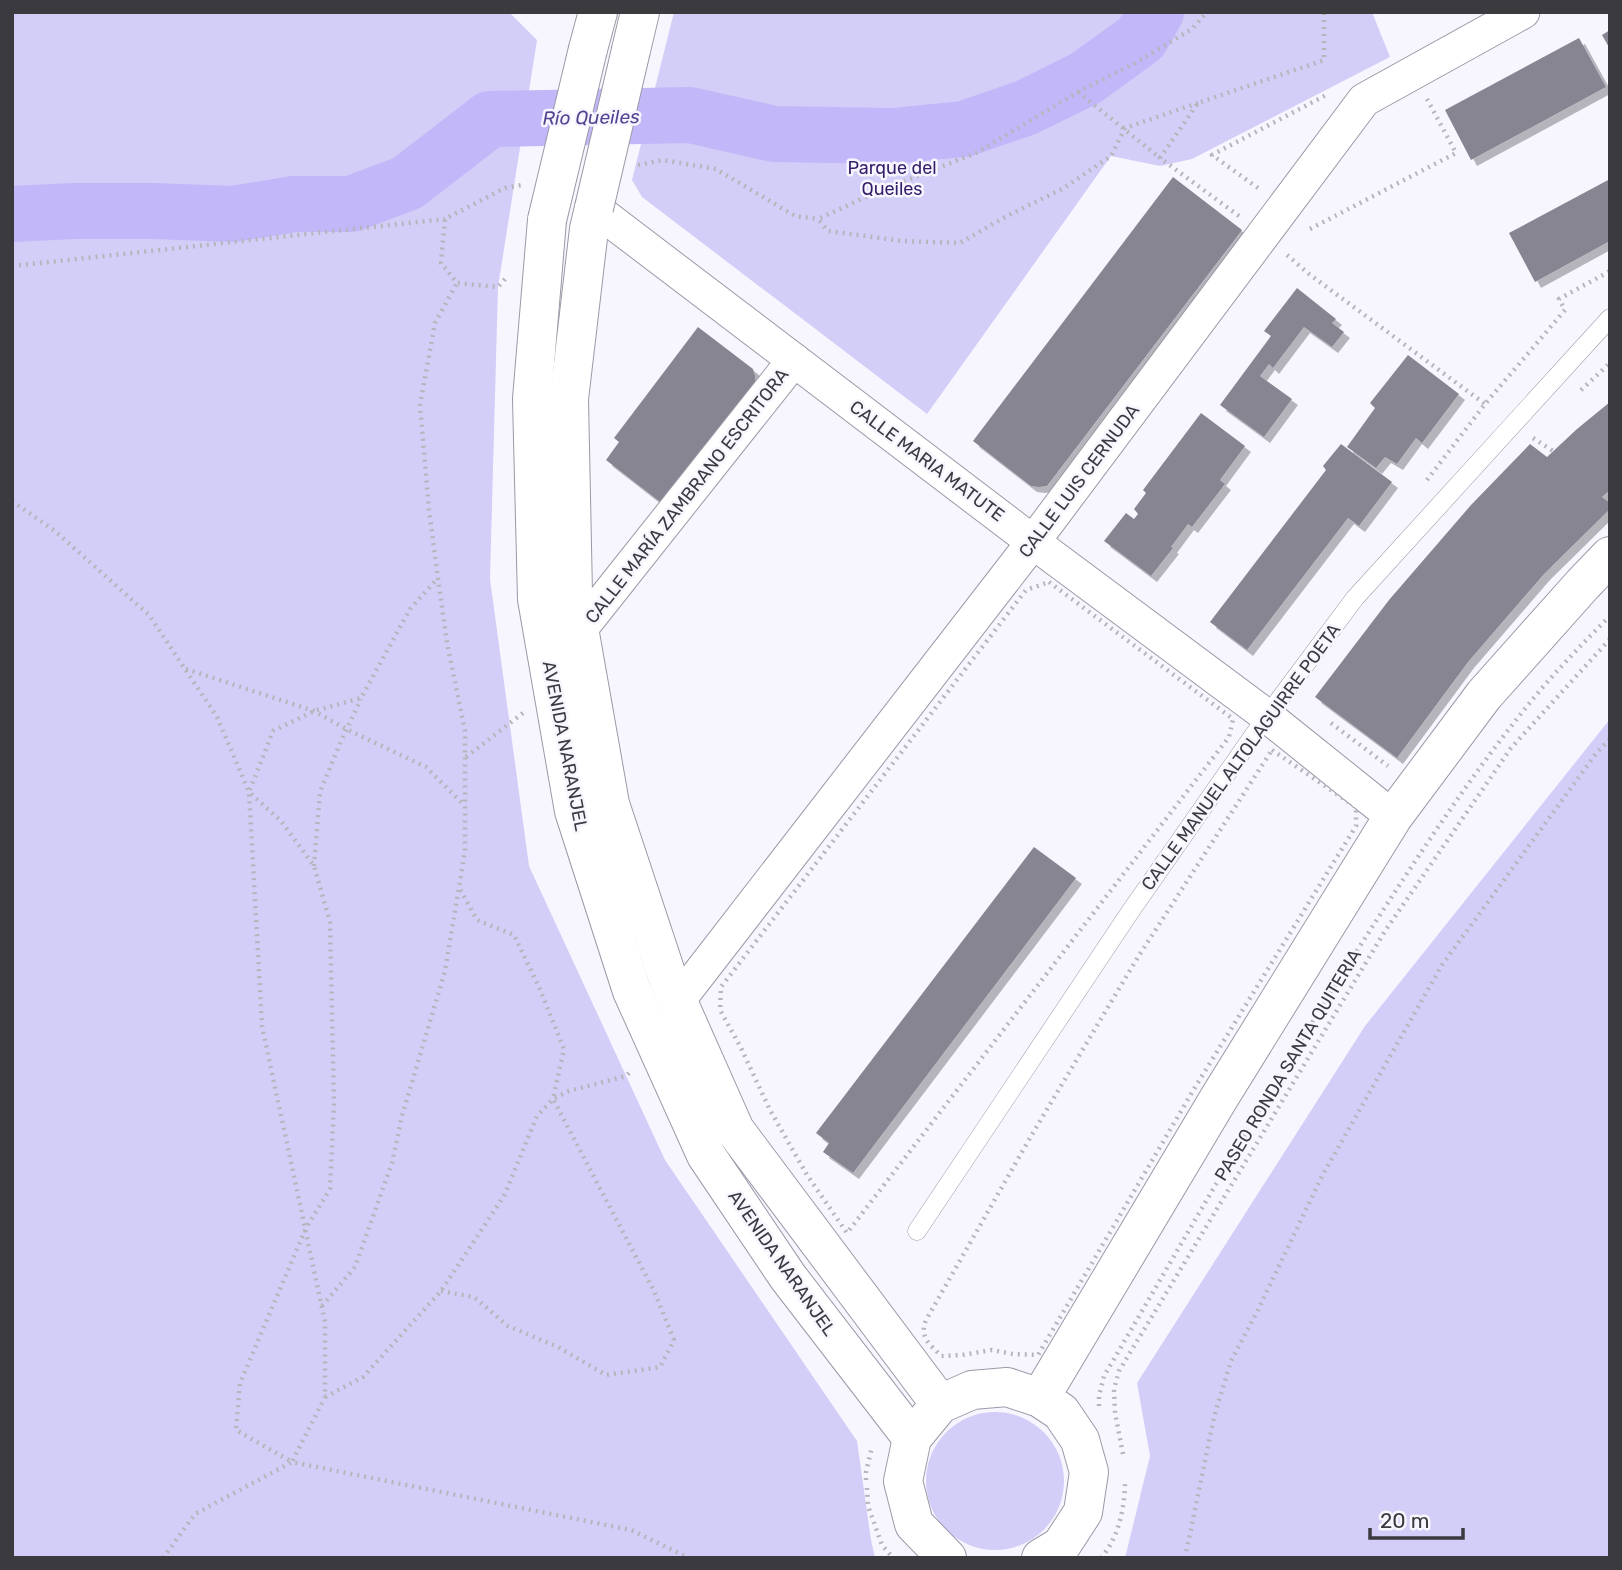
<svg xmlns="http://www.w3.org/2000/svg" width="1622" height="1570" font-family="Rubik,sans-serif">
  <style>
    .green { fill: #d3cef7 }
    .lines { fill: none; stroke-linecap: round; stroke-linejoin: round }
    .river { stroke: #c1b7f9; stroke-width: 56 }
    .building { fill: #878592; filter: url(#shadow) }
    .lane-casing { stroke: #9b99a6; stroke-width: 19 }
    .street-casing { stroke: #9b99a6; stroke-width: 35 }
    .secondary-casing { stroke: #9b99a6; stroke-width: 40 }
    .path { stroke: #b6b5bc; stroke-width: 4.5; stroke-dasharray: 2 5; stroke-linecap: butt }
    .lane { stroke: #fff; stroke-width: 18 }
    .street { stroke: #fff; stroke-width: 33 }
    .secondary { stroke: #fff; stroke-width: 38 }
    .secondary-bridge-casing { stroke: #9b99a6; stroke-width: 40; stroke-linecap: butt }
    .secondary-bridge { stroke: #fff; stroke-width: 38 }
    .labels { text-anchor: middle; stroke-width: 5; stroke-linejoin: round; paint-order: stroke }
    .park-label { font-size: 18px; fill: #341e68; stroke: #f7f6ff }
    .street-label { font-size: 18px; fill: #3b3a3f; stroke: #f7f6ff }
    .water-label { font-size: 19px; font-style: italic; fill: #554390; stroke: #f7f6ff }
  </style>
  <defs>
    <filter id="shadow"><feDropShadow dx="6" dy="6" stdDeviation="0" flood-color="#0004"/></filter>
  </defs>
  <rect width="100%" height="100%" fill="#f7f6ff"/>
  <g class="green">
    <path d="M12,12H509L537,40L498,287L490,579L529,866L665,1160L857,1441L871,1540L875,1558H12Z"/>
    <path d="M674,12H1372L1390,57L1192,159L1160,166L1111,156L927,414L642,197L632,180Z"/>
    <path d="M1610,719V1558H1125L1150,1456L1137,1383L1365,1026Z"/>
    <circle cx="995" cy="1481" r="69"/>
  </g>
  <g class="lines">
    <path class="river" d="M12,214L74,211H154L233,214L294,204H351L407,183L490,119L690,115L774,134L892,136L964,129L1025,108L1086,78L1141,38L1156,12"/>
  </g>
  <g class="building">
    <path d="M1610,30V49L1602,35Z"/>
    <path d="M1579,38L1606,87L1471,160L1445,110Z"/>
    <path d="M1173,177L1242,230L1047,486L1039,487L1031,486L973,441Z"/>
    <path d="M1610,179V241L1535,282L1509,233Z"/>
    <path d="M1297,288L1336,319L1332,323L1344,332L1332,347L1304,327L1273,368L1269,364L1260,376L1292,399L1264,437L1220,405L1271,336L1264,331Z"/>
    <path d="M698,327L753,369L755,376V381L752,388L664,505L606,460L619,442L614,438Z"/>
    <path d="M1408,355L1459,394L1422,443L1416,438L1397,464L1385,457L1376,468L1347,447L1375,408L1370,403Z"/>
    <path d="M1610,402V490L1602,497L1610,503V509L1544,574L1468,662L1397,758L1315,697L1389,600L1471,505L1530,444L1547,457L1577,429Z"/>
    <path d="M1201,413L1245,446L1220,480L1225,484L1192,527L1188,524L1171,547L1173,548L1151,576L1104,541L1126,513L1134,519L1138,514L1134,509L1146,493L1143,490Z"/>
    <path d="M1341,444L1392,482L1359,526L1348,518L1247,650L1210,622L1326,470L1323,466Z"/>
    <path d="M1034,847L1076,878L853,1173L823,1152L829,1143L816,1133Z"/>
  </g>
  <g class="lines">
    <defs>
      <path id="lane" d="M917,1231L1130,912L1267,716L1355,598L1610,318"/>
      <g id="street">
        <path d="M594,208L1033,542L1267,716L1393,817"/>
        <path d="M579,631L794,360"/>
        <path d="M678,1001L1033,542L1364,100L1523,12"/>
      </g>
      <g id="secondary">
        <path d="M588,49L598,12"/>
        <path d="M631,50L640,12"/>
        <path d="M594,208L589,229L569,399L573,594L610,804L668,979L735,1130L940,1404"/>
        <path d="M547,220L532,399L537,599L574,811L632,991L706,1155L788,1277L912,1438"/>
        <path d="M1040,1398L1219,1098L1393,817L1484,695L1583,584L1610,556"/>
        <path d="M947,1558L914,1524L903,1481L912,1438L940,1404L972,1390L1007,1387L1040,1398L1061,1412L1080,1440L1089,1472L1083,1512L1061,1546L1041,1558"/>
      </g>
    </defs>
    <use href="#lane" class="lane-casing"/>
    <use href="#street" class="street-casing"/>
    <use href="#secondary" class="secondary-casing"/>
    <g class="path">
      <path d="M1078,92L1160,158"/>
      <path d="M1198,103L1125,128L1111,156L1064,188L1003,218L960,243L902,241L828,231L818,219L879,191L976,153L1078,92L1135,63L1192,29L1207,12"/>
      <path d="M638,165L663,160L716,169L795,216L818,219"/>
      <path d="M1258,188L1212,155L1328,94"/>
      <path d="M1239,216L1160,158L1198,103L1324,60V12"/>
      <path d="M1310,229L1456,153L1427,99"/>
      <path d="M1287,255L1309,274L1485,404"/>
      <path d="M12,266L445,219"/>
      <path d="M505,279L498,287L457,283L441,263L445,219L505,188L522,185"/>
      <path d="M1581,390L1610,363"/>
      <path d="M1533,438L1553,451"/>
      <path d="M1427,480L1485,404L1565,310L1559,299L1610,271"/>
      <path d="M1607,493L1610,496"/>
      <path d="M12,501L55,531L149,615L217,717L249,792L262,1026L325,1322V1397L292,1462L236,1430L240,1383L306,1228L330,1189L334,1104L330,922L314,866L281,821L249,792L273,731L314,711L361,698L410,609L438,578"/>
      <path d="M1049,582L1233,719L1229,737L847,1233L807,1175L770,1110L740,1046L720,1010L721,987L1026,590Z"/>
      <path d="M186,669L314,711L346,729L426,767L465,806"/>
      <path d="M1331,723L1388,766"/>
      <path d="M1272,750L1356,807V826L1194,1089L1038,1355L1013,1354L992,1350L962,1355L941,1356C930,1344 919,1338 926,1320L1034,1131L1138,957Z"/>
      <path d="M466,757L523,713"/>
      <path d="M314,866L320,792L341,741L361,699"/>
      <path d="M441,1291L474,1297L508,1326L558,1347L606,1375L660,1367L674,1340L654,1291L553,1099L564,1049L539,987L514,935L477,920L460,889"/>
      <path d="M322,1306L355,1267L392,1163L402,1116L445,971L465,851V731L447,643L438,578L429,510L420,405L435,323L457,283"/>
      <path d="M325,1397L363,1377L441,1291L504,1196L537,1116L553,1099L569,1091L626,1076L631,1071"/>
      <path d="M1099,1406V1396L1104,1376C1191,1228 1275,1079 1367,935C1418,856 1469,778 1528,705C1553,674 1581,645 1610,616"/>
      <path d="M1123,1454L1115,1413L1114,1389L1119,1371L1385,931L1511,748L1610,639"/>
      <path d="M866,1480V1472L872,1447"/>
      <path d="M867,1488L868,1506L882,1545L893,1558"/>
      <path d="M163,1558L195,1514L292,1462L631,1530L689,1558"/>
      <path d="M1101,1558C1119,1537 1125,1507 1125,1480"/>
      <path d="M1185,1558L1214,1417L1231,1361L1258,1310L1322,1176L1442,965L1598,751L1610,739"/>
    </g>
    <use href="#lane" class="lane"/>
    <use href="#street" class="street"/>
    <use href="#secondary" class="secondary"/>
    <defs>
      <g id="secondary-bridge">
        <path d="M594,208L631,50"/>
        <path d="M547,220L588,49"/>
      </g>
    </defs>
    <use href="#secondary-bridge" class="secondary-bridge-casing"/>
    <use href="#secondary-bridge" class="secondary-bridge"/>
  </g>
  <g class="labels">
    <g class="park-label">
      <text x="892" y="174">Parque del<tspan x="892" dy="21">Queiles</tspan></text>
    </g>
    <g class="street-label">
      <text transform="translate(927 461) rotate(37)" y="6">CALLE MARIA MATUTE</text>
      <text transform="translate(1079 481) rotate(-53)" y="6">CALLE LUIS CERNUDA</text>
      <text transform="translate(687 496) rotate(-52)" y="6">CALLE MARÍA ZAMBRANO ESCRITORA</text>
      <text transform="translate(565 746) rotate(79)" y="6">AVENIDA NARANJEL</text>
      <text transform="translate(1241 757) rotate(-54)" y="6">CALLE MANUEL ALTOLAGUIRRE POETA</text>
      <text transform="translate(1288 1065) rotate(-59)" y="6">PASEO RONDA SANTA QUITERIA</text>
      <text transform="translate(782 1263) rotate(55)" y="6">AVENIDA NARANJEL</text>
    </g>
    <g class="water-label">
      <text transform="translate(591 117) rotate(-1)" y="7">Río Queiles</text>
    </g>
  </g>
  <rect width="1622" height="1570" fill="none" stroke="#3b3a3f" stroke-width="28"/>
  <path d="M1370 1528v10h93v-10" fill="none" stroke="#3b3a3f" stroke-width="3.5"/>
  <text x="1380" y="1528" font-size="21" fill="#3b3a3f" stroke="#f7f6ff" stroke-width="5" paint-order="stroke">20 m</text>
</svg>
